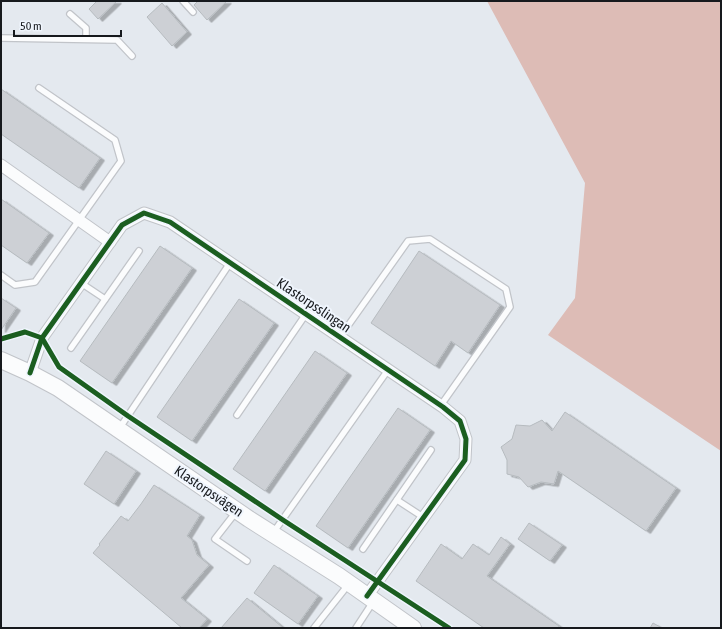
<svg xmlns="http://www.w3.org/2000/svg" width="722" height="629" font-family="'Asap Condensed',sans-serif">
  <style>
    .forest { fill: #ddbcb6 }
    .building { fill: #cdd0d5; stroke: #b6bbbf; filter: url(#shadow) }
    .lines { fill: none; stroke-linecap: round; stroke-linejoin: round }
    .lane-casing { stroke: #c1c4c9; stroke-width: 8 }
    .street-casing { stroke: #c1c4c9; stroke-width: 13 }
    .secondary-casing { stroke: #c1c4c9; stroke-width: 18 }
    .lane { stroke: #fbfcfd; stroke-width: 5.5 }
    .street { stroke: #fbfcfd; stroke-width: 11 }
    .secondary { stroke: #fbfcfd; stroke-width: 16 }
    .cycleway-casing { stroke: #eff5fd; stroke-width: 8 }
    .cycleway { stroke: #1b5e20; stroke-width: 5 }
    .labels { text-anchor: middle; stroke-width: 4; stroke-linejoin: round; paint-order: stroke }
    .street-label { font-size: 14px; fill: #16191d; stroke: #eff5fd }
  </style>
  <defs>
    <filter id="shadow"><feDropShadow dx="4.5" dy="2.5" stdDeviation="0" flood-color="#0004"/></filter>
  </defs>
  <rect width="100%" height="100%" fill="#e4e9ef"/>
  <path class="forest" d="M487,1H721V451L548,335L575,298L585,183Z"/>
  <g class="building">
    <path d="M97,1H117L98,19L89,9Z"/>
    <path d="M198,1H227L207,20L194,5Z"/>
    <path d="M162,3L187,32L172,46L147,17Z"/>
    <path d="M1,89L100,158L79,188L1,134Z"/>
    <path d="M1,199L49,233L27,263L1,245Z"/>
    <path d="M160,246L192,268L112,383L80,361Z"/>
    <path d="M419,251L500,305L468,353L451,341L435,366L371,323Z"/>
    <path d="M1,298L16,308L1,330Z"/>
    <path d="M239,299L274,323L192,441L157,417Z"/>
    <path d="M315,351L347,373L265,491L233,469Z"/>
    <path d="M398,408L430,430L348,548L316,526Z"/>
    <path d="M565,412L676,488L646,531L558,471L554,484L541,482L528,487L519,477L507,474V460L501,447L512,439L516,425L530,426L542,420L552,431Z"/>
    <path d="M106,451L136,471L114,504L84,484Z"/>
    <path d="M154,485L200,515L187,536L192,540L197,555L209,565L181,598L207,619L199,628H182L93,553L100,545L99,544L121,516L128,521L141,504Z"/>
    <path d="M529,523L562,545L550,561L518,539Z"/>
    <path d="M501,537L510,544L487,576L559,626L558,628H484L416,581L441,544L462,559L473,544L489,555Z"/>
    <path d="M274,565L318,596L298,624L254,593Z"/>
    <path d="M247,598L282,627L281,628H221Z"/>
    <path d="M653,623L662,628H650Z"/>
  </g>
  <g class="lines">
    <defs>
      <g id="lane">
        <path d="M183,1L193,12"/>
        <path d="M70,14L86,28V39"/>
        <path d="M1,38L117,40L132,56"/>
        <path d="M1,275L15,285L35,282L121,161L115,140L39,88"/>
        <path d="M81,283L105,299"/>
        <path d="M340,337L408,241L430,239L506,289L510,307L441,405"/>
        <path d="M71,348L139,251"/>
        <path d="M237,415L306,314"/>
        <path d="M119,429L230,263"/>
        <path d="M397,500L423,517"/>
        <path d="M236,512L215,539L247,561"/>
        <path d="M273,533L388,370"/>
        <path d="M363,549L431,450"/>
        <path d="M314,628L348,585"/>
        <path d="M356,628L373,602"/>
      </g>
      <g id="street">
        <path d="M1,165L110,242"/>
        <path d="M30,373L42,338L122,225L144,213L170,222L443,407L460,421L466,439L465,460L367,596"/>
      </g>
      <path id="secondary" d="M1,360L30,373L58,388L249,519L339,576L413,628"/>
    </defs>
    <use href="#lane" class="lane-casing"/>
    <use href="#street" class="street-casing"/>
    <use href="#secondary" class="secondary-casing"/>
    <use href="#lane" class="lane"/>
    <use href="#street" class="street"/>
    <use href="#secondary" class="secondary"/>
    <defs>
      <g id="cycleway">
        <path d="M1,339L25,332L42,338L59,367L128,416L283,520L449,628"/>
        <path d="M30,373L42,338L122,225L144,213L170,222L443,407L460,421L466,439L465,460L367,596"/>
      </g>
    </defs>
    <use href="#cycleway" class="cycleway-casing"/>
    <use href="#cycleway" class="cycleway"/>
  </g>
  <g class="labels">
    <g class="street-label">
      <text transform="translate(314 305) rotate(34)" y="5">Klastorpsslingan</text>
      <text transform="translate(209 491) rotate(34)" y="5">Klastorpsvägen</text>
    </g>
  </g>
  <rect width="722" height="629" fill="none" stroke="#16191d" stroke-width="4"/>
  <path d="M14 30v6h107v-6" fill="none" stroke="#16191d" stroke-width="2"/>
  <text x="20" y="30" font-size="12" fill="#16191d" stroke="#eff5fd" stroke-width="3" paint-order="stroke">50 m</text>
</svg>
